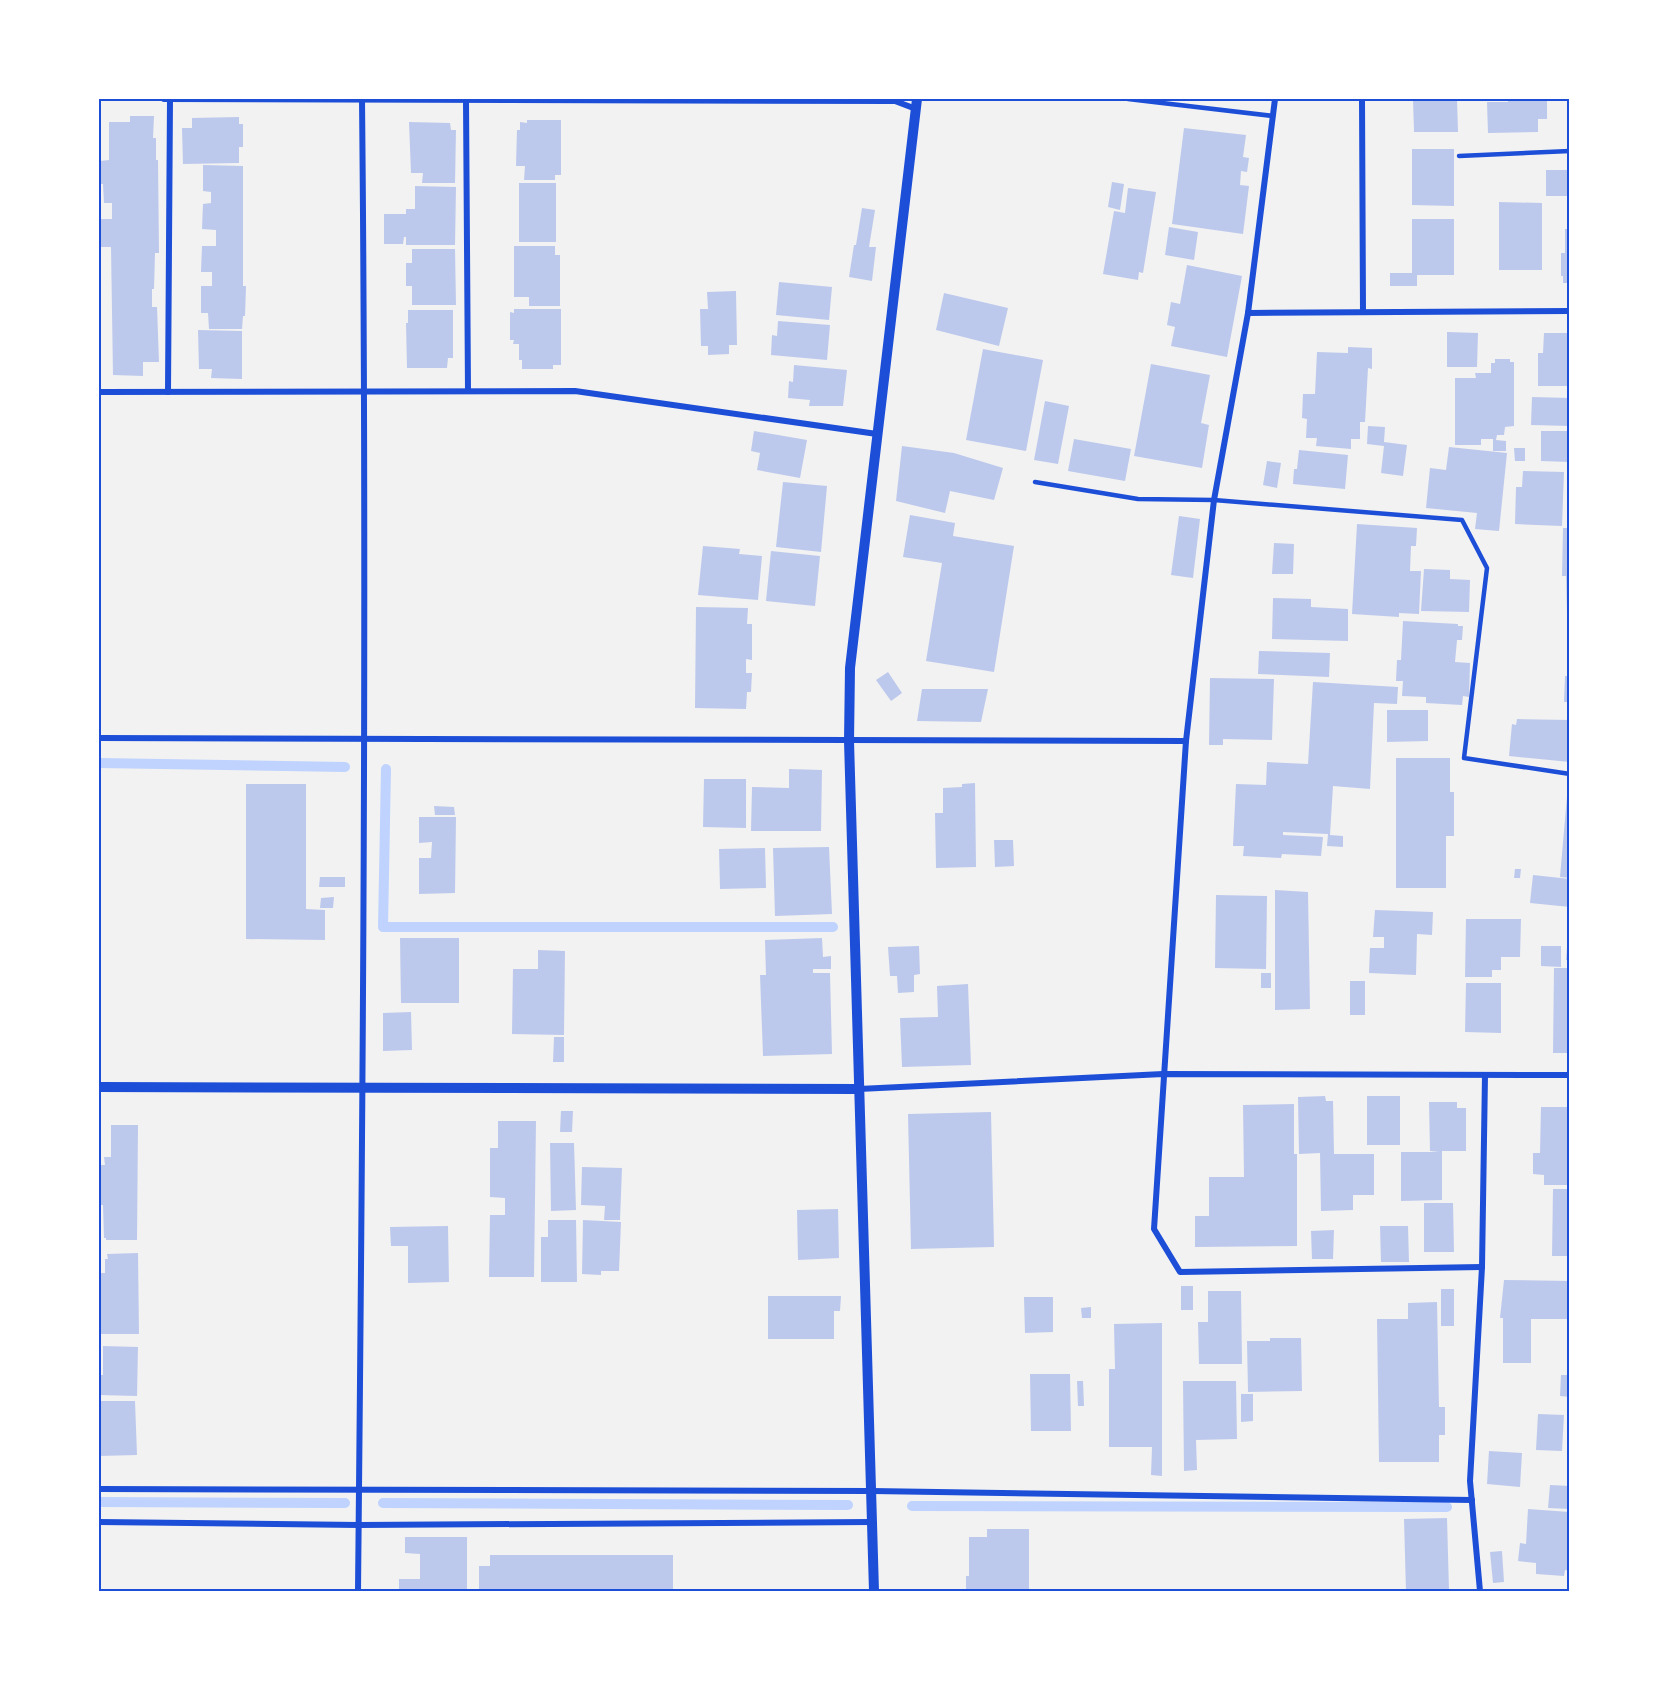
<svg xmlns="http://www.w3.org/2000/svg" width="1669" height="1690" font-family="Raleway,sans-serif">
  <style>
    .lines { fill: none; stroke-linecap: round; stroke-linejoin: round }
    .stream { stroke: #bfd3fe; stroke-width: 10 }
    .building { fill: #bdc9ec }
    .service { stroke: #1d4ed8; stroke-width: 4.5 }
    .minor { stroke: #1d4ed8; stroke-width: 6 }
    .tertiary { stroke: #1d4ed8; stroke-width: 10 }
    .neatline { fill: none; stroke: #1d4ed8; stroke-width: 2 }
  </style>
  <rect width="100%" height="100%" fill="#f2f2f2"/>
  <g class="lines">
    <g class="stream">
      <path d="M99,763L345,767"/>
      <path d="M386,769L383,927H833"/>
      <path d="M99,1502L345,1503"/>
      <path d="M383,1503L848,1505"/>
      <path d="M912,1506L1447,1507"/>
    </g>
  </g>
  <g class="building">
    <path d="M1413,99H1457L1458,132H1414Z"/>
    <path d="M1508,99H1547V119H1538V132L1488,133L1487,102H1508Z"/>
    <path d="M130,116H154L153,138H156V160H158L159,253H155L154,289H152V307H157L159,362H143V376L113,375L111,247H99L100,219H112V203H104L103,184H100V161L109,160V122H130Z"/>
    <path d="M239,117V124H243V147H239V163L183,164L182,128H192V118Z"/>
    <path d="M527,120H561V175H555V180H524L525,166H516L517,130H520V122L527,123Z"/>
    <path d="M409,122L450,123L451,130H456L455,183H422L423,173H411Z"/>
    <path d="M1184,128L1246,135L1243,157L1249,158L1247,172L1241,171L1240,185L1249,186L1243,234L1172,224Z"/>
    <path d="M1412,149H1454V206L1412,205Z"/>
    <path d="M203,165L243,166V286H246L245,316H243L242,329H209L208,313H201V286H212V272H201L202,246H216V230L202,229L203,204L211,203V192L203,191Z"/>
    <rect x="1546" y="170" width="24" height="26"/>
    <path d="M1112,182L1124,184L1120,210L1108,207Z"/>
    <rect x="519" y="183" width="37" height="59"/>
    <path d="M415,186L456,187L455,245H406V237H404L403,244H384V214H406V209H415Z"/>
    <path d="M1128,188L1156,192L1143,273L1139,272L1138,280L1103,274L1114,211L1125,213Z"/>
    <path d="M1499,202L1542,203V270H1499Z"/>
    <path d="M862,208L875,210L869,247H876L872,281L849,277L854,245H856Z"/>
    <path d="M1412,219H1454V275H1417V286H1390V273H1412Z"/>
    <path d="M1169,227L1198,232L1194,260L1165,255Z"/>
    <path d="M1565,229H1570V283H1563V276H1561V253H1565Z"/>
    <path d="M514,246H555V255H560V306H529V297H514Z"/>
    <path d="M412,249H455L456,305H412V286H406V263H412Z"/>
    <path d="M1187,265L1242,276L1227,357L1171,346L1175,327L1167,325L1171,302L1180,304Z"/>
    <path d="M779,282L832,287L829,320L776,315Z"/>
    <path d="M736,291L737,345H729V354L708,355V346H701L700,309H708L707,292Z"/>
    <path d="M944,293L1008,308L999,346L936,330Z"/>
    <path d="M514,309H561V365H553V369H522V360H519V344H513L514,340H510V312L514,313Z"/>
    <path d="M408,310H453V358H448L447,368H407L406,323H408Z"/>
    <path d="M778,321L830,325L827,360L771,355L772,335L777,336Z"/>
    <path d="M198,330L242,331V379L211,378L212,369H199Z"/>
    <path d="M1447,332L1478,333L1477,367H1447Z"/>
    <path d="M1544,333H1570V386H1538V353H1543Z"/>
    <path d="M1348,347L1372,348V369L1368,368L1365,422H1360V439H1351V449L1316,446L1317,438H1306L1307,419L1302,418L1303,394H1315L1317,352L1348,353Z"/>
    <path d="M983,349L1043,360L1026,451L966,440Z"/>
    <path d="M1495,359H1510V362H1514V426L1505,427L1504,435H1497L1496,440L1506,441V451H1493V439H1481V445H1455V378H1476L1475,373H1491V363H1495Z"/>
    <path d="M1151,364L1210,375L1201,423L1209,425L1202,468L1134,456Z"/>
    <path d="M794,365L847,370L843,406H809L810,400L788,398L789,381L793,382Z"/>
    <path d="M1532,397L1570,398V426L1531,425Z"/>
    <path d="M1045,401L1069,406L1058,464L1034,460Z"/>
    <path d="M1368,426L1385,427L1384,442L1407,445L1403,476L1381,473L1384,446L1367,444Z"/>
    <path d="M754,431L807,440L800,478L757,470L760,453L751,451Z"/>
    <path d="M1541,431H1570V462L1541,461Z"/>
    <path d="M1074,439L1131,449L1125,481L1068,471Z"/>
    <path d="M902,446L954,453L1003,468L994,500L950,491L945,513L896,501Z"/>
    <path d="M1449,447L1507,453L1499,531L1475,529L1477,513L1426,508L1430,468L1446,470Z"/>
    <path d="M1514,448H1525V461H1515Z"/>
    <path d="M1299,450L1348,455L1345,489L1293,484L1294,469H1297Z"/>
    <path d="M1267,461L1281,463L1277,488L1263,485Z"/>
    <path d="M1523,471L1564,472L1562,526L1515,524L1516,487H1522Z"/>
    <path d="M783,482L827,486L821,552L776,547Z"/>
    <path d="M910,515L955,523L953,536L1014,546L994,672L926,661L942,563L903,557Z"/>
    <path d="M1179,516L1200,519L1193,578L1171,575Z"/>
    <path d="M1357,524L1417,528L1416,546H1411L1410,571H1421L1419,614L1399,613V617L1352,614Z"/>
    <path d="M1563,528H1570V613H1567L1566,576H1562Z"/>
    <path d="M1274,543L1294,544L1293,574H1272Z"/>
    <path d="M703,546L740,549L739,554L762,556L758,600L698,595Z"/>
    <path d="M771,551L820,556L815,606L766,601Z"/>
    <path d="M1424,569L1450,570V579L1470,580L1469,612L1421,611Z"/>
    <path d="M1273,598L1311,599V607L1348,609V641L1272,639Z"/>
    <path d="M696,607L748,608L747,624H752V660L746,659V673H752L751,692H747L746,709L695,708Z"/>
    <path d="M1403,621L1458,624V626H1463L1462,640H1457L1455,662L1470,663L1469,697L1463,696L1462,705L1426,703V697L1402,696L1403,681H1396L1397,660H1401Z"/>
    <path d="M1259,651L1330,653L1329,677L1258,674Z"/>
    <path d="M888,672L902,693L891,701L876,680Z"/>
    <path d="M1565,676H1570V702H1564Z"/>
    <path d="M1210,678L1274,679L1272,740L1223,739V745H1209Z"/>
    <path d="M1313,682L1398,687L1397,704L1374,703L1370,789L1333,786L1330,835L1343,836V847L1327,846L1328,834L1283,832V835L1323,837L1321,856L1282,854L1281,858L1243,856L1244,846H1233L1236,784L1266,785L1267,762L1308,764Z"/>
    <path d="M922,689H988L981,722L917,721Z"/>
    <path d="M1387,710H1428V741L1387,742Z"/>
    <path d="M1517,719L1570,720V762L1509,756L1512,724L1516,725Z"/>
    <path d="M1396,758H1450V792H1454V836H1446V888H1396Z"/>
    <path d="M789,769L822,770L821,831H751L752,787L789,788Z"/>
    <path d="M704,779H746V828L703,827Z"/>
    <path d="M975,783L976,867L936,868L935,813H943V788L962,787V784Z"/>
    <path d="M246,784H306V909L325,910V940L246,939Z"/>
    <path d="M1568,785H1570V878L1560,877Z"/>
    <path d="M434,806L454,807L455,815H435Z"/>
    <path d="M419,817H456L455,893L419,894V858H431L432,842L419,843Z"/>
    <path d="M994,840H1013L1014,866L995,867Z"/>
    <path d="M829,847L832,914L775,916L773,848Z"/>
    <path d="M765,848L766,888L720,889L719,849Z"/>
    <path d="M1515,869H1521L1520,878H1514Z"/>
    <path d="M1533,875L1570,879V907L1530,903Z"/>
    <path d="M320,877H345V887H319Z"/>
    <path d="M1275,890L1308,892L1310,1009L1275,1010Z"/>
    <path d="M1216,895L1267,896L1266,969L1215,968Z"/>
    <path d="M334,897L333,908H320L321,898Z"/>
    <path d="M1375,910L1433,912L1432,935L1417,934L1416,975L1369,973L1370,948H1384V937H1373Z"/>
    <path d="M1466,919H1521L1520,957H1501V970H1492V977H1465Z"/>
    <path d="M1568,935H1570V960H1566Z"/>
    <path d="M400,938H459V1003H401Z"/>
    <path d="M822,938L823,957L831,956V969H813V973H830L832,1054L763,1056L760,975H766L765,940Z"/>
    <path d="M919,946L920,974L914,975V992L898,993L897,976H890L888,947Z"/>
    <path d="M1541,946H1561V967L1541,966Z"/>
    <path d="M538,950L565,951L564,1035L512,1034L513,969H538Z"/>
    <path d="M1554,968H1570V1053H1553Z"/>
    <rect x="1261" y="973" width="10" height="15"/>
    <rect x="1350" y="981" width="15" height="34"/>
    <path d="M1466,983H1501V1033L1465,1032Z"/>
    <path d="M968,984L971,1065L902,1067L900,1018L938,1017L937,986Z"/>
    <path d="M411,1012L412,1050L383,1051V1013Z"/>
    <path d="M554,1037H564V1062H553Z"/>
    <path d="M1325,1096L1326,1101H1333L1334,1154H1374V1195H1353V1210L1321,1211L1320,1153L1299,1154L1298,1097Z"/>
    <rect x="1367" y="1096" width="33" height="49"/>
    <path d="M1429,1102H1457V1108H1466V1151H1442V1200L1401,1201V1152H1439L1430,1151Z"/>
    <path d="M1294,1104V1154H1297V1246L1195,1247V1216H1209V1177H1244L1243,1105Z"/>
    <path d="M1541,1107H1570V1185H1544V1175L1533,1174V1153H1540Z"/>
    <path d="M561,1111H573L572,1132H560Z"/>
    <path d="M991,1112L994,1247L911,1249L908,1114Z"/>
    <path d="M498,1121H536L534,1277H489L490,1215H505V1198L490,1197V1148H498Z"/>
    <path d="M111,1125H138L137,1240H106V1238H104L103,1205H99V1177H101V1165H105L104,1157H111Z"/>
    <path d="M550,1143H574L576,1210L551,1211Z"/>
    <path d="M582,1167L622,1168L620,1220H604L605,1206L581,1205Z"/>
    <path d="M1553,1189H1570V1256H1552Z"/>
    <path d="M1424,1203H1453L1454,1252H1424Z"/>
    <path d="M838,1209L839,1258L798,1260L797,1210Z"/>
    <path d="M548,1220H576L577,1282H541V1237H548Z"/>
    <path d="M583,1220L621,1222L619,1271H601V1275L582,1274Z"/>
    <path d="M448,1226L449,1282L408,1283V1246H391L390,1227Z"/>
    <path d="M1380,1226H1408L1409,1262H1381Z"/>
    <path d="M1334,1230L1333,1259H1312L1311,1231Z"/>
    <path d="M138,1253L139,1334H101L100,1273H105V1259H108L107,1254Z"/>
    <path d="M1504,1280L1570,1281V1319H1531V1363H1503V1318H1500Z"/>
    <rect x="1181" y="1286" width="12" height="24"/>
    <rect x="1441" y="1289" width="13" height="37"/>
    <path d="M1208,1291H1241L1242,1364H1199L1198,1322H1208Z"/>
    <path d="M768,1296H841L840,1311H834V1339H768Z"/>
    <path d="M1024,1297H1053V1332L1025,1333Z"/>
    <path d="M1437,1302L1439,1407H1445V1435H1439V1462H1379L1377,1319H1408V1303Z"/>
    <path d="M1091,1307V1318H1082L1081,1308Z"/>
    <path d="M1162,1323V1476L1151,1475L1152,1447H1109V1369H1115L1114,1324Z"/>
    <path d="M1270,1338H1301L1302,1391L1248,1392L1247,1341H1270Z"/>
    <path d="M103,1346L138,1347L137,1396L99,1395V1375H103Z"/>
    <path d="M1030,1374H1070L1071,1431H1031Z"/>
    <path d="M1561,1375H1570V1397L1560,1396Z"/>
    <path d="M1077,1381H1083L1084,1406H1078Z"/>
    <path d="M1183,1381H1236L1237,1439L1196,1440L1197,1470L1184,1471Z"/>
    <path d="M1241,1394H1253V1421L1241,1422Z"/>
    <path d="M99,1401H135L137,1455L99,1456Z"/>
    <path d="M1538,1414L1564,1415L1562,1451L1536,1450Z"/>
    <path d="M1489,1451L1522,1453L1520,1487L1487,1484Z"/>
    <path d="M1550,1485L1570,1486V1509L1548,1508Z"/>
    <path d="M1528,1509L1569,1512L1567,1546H1570V1571L1565,1570L1564,1576L1536,1574V1563L1518,1561L1520,1543L1526,1544Z"/>
    <path d="M1447,1518L1449,1590L1406,1591L1404,1519Z"/>
    <path d="M987,1529H1029V1591H966V1576H969V1537H987Z"/>
    <path d="M405,1537H467V1591H399V1579H420V1554L405,1553Z"/>
    <path d="M1502,1551L1504,1582L1493,1583L1490,1552Z"/>
    <path d="M490,1555H673V1591H479V1566H490Z"/>
  </g>
  <g class="lines">
    <g class="service">
      <path d="M1128,99L1273,116"/>
      <path d="M1459,156L1570,151"/>
      <path d="M1035,482L1138,499L1214,500L1462,520L1487,568L1464,758L1570,774"/>
    </g>
    <g class="minor">
      <path d="M164,99L895,101L916,109"/>
      <path d="M1275,99L1248,313L1214,500L1186,741L1154,1229L1180,1272L1482,1267"/>
      <path d="M1362,99L1363,312"/>
      <path d="M466,100L468,391"/>
      <path d="M1248,313L1570,311"/>
      <path d="M99,392L575,391L877,434"/>
      <path d="M168,392L170,99"/>
      <path d="M99,738L1186,741"/>
      <path d="M859,1089L1163,1074L1570,1075"/>
      <path d="M99,1489L872,1491L1472,1500"/>
      <path d="M99,1522L359,1525L872,1522"/>
      <path d="M358,1591C363,1094 367,596 362,99"/>
      <path d="M1480,1591L1470,1481L1482,1267L1485,1075"/>
    </g>
    <g class="tertiary">
      <path d="M99,1087L859,1089"/>
      <path d="M874,1591L849,741L850,668L917,99"/>
    </g>
  </g>
  <rect width="1669" height="1690" fill="none" stroke="#ffffff" stroke-width="201"/>
  <rect x="100" y="100" width="1468" height="1490" class="neatline"/>
</svg>
